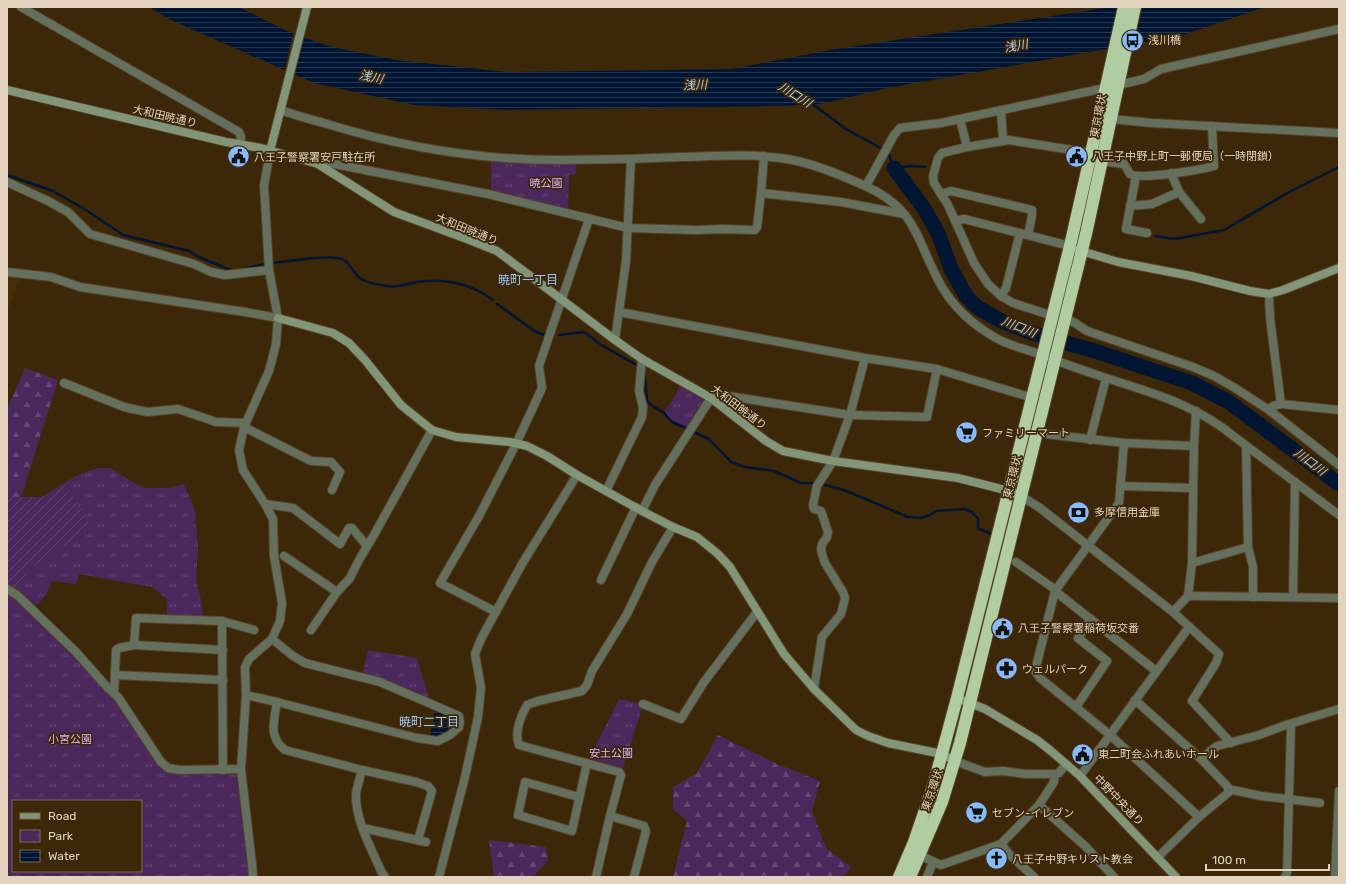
<svg xmlns="http://www.w3.org/2000/svg" width="1346" height="884" font-family="Rubik,'Noto Sans JP',sans-serif">
  <style>
    .built { fill: #462e08 }
    .forest { fill: url(#forest-firs) }
    .park { fill: url(#park-tufts); fill-rule: evenodd }
    .garden { fill: url(#garden-furrows) }
    .water { fill: url(#water-rules) }
    .pier { fill: #3c2809 }
    .lines { fill: none; stroke-linecap: round; stroke-linejoin: round }
    .stream { stroke: #001532; stroke-width: 2.5 }
    .river { stroke: #001532; stroke-width: 15 }
    .street-casing { stroke: #574326; stroke-width: 10 }
    .secondary-casing { stroke: #574326; stroke-width: 10 }
    .highway-casing { stroke: #574326; stroke-width: 14 }
    .street { stroke: #646f5e; stroke-width: 8 }
    .secondary { stroke: #839579; stroke-width: 8 }
    .highway { stroke: #b0cca0; stroke-width: 12 }
    .labels { text-anchor: middle; stroke-width: 3.5; stroke-linejoin: round; paint-order: stroke }
    .poi-label { font-size: 11px; fill: #e3d3be; stroke: #3c2809; text-anchor: start }
    .street-label { font-size: 11px; fill: #e3d3be; stroke: #3c2809 }
    .park-label { font-size: 11px; fill: #e2b2fa; stroke: #3c2809 }
    .water-label { font-size: 12px; font-style: italic; fill: #b1cdee; stroke: #3c2809 }
    .neighbourhood-label { font-size: 12px; fill: #a1c8f8; stroke: #3c2809 }
  </style>
  <defs>
    <pattern id="forest-firs" width="22" height="20" patternUnits="userSpaceOnUse"><rect width="22" height="20" fill="#4b285b"/><path d="M5 1l3.5 6h-7zM16 11l3.5 6h-7z" fill="#654671"/></pattern>
    <pattern id="park-tufts" width="24" height="20" patternUnits="userSpaceOnUse"><rect width="24" height="20" fill="#4b285b"/><path d="M3 7l-1-3M5 7V3M7 7l1-3M15 17l-1-3M17 17v-4M19 17l1-3" fill="none" stroke="#654671"/></pattern>
    <pattern id="garden-furrows" width="10" height="10" patternUnits="userSpaceOnUse"><rect width="10" height="10" fill="#4b285b"/><path d="M-1 1l2-2M0 10L10 0M9 11l2-2" fill="none" stroke="#654671"/></pattern>
    <pattern id="water-rules" width="6" height="5" patternUnits="userSpaceOnUse"><rect width="6" height="5" fill="#001532"/><path d="M0 2.5h6" fill="none" stroke="#25364e"/></pattern>
  </defs>
  <rect width="100%" height="100%" fill="#3c2809"/>
  <path class="built" d="M7,275L20,277L7,312Z"/>
  <g class="forest">
    <path d="M25,368L58,380L21,497H10L7,499V409Z"/>
    <path d="M718,735L777,764L820,781L812,811L826,848L851,867L843,877H673L687,821L673,809V787L697,773Z"/>
    <path d="M489,840L546,847L548,860L533,877H494Z"/>
  </g>
  <g class="park">
    <path d="M491,159L576,163V174L569,175L568,210L491,194Z"/>
    <path d="M682,381L711,398L689,430L672,422L664,413L676,394Z"/>
    <path d="M97,468H110L136,484L146,488H169L184,484L195,511L198,548L196,581L201,600L203,616L167,615V599L152,587L79,574L76,584L52,581L46,595L31,612L91,667L168,768L241,769L253,877H7V499L10,497H42L76,476ZM13,801H141V871H13Z"/>
    <path d="M368,650L417,658L431,705L362,676Z"/>
    <path d="M619,699L643,704L621,775L587,763Z"/>
  </g>
  <path class="garden" d="M64,483L90,524L91,528L28,570L16,590L7,583V499C18,493 31,501 42,497C50,495 57,487 64,483Z"/>
  <g class="water">
    <path d="M149,7H239L287,31L328,46L396,60L507,72L732,69L830,50L1111,7H1265L1180,36L887,88L821,104L778,106L505,110L414,105L314,83L173,21Z"/>
    <path d="M436,707L460,722L450,735L429,739Z"/>
  </g>
  <path class="pier" d="M294,31L304,35L294,77L284,72Z"/>
  <g class="lines">
    <g class="stream">
      <path d="M811,103L846,129L888,152L894,168L910,166L925,167"/>
      <path d="M7,175L53,191L89,212L123,235L189,251L199,257L233,271"/>
      <path d="M1155,236L1175,239L1224,230L1291,191L1339,167"/>
      <path d="M274,263C287,261 335,254 344,260C351,265 354,274 361,279C368,283 379,285 387,286C396,288 408,284 417,282C445,278 470,283 493,300"/>
      <path d="M244,269L265,264"/>
      <path d="M497,304L536,332L545,335"/>
      <path d="M559,335L584,332L603,346L644,369L647,401L651,405L664,413L672,422L686,428"/>
      <path d="M694,432L709,439L731,462L745,467L774,471L801,483H816"/>
      <path d="M821,484L844,490L908,517L921,518L930,515L936,511L964,509L972,512L978,519V528L991,534"/>
    </g>
    <path class="river" d="M894,168L923,207L938,233L951,269L966,296L977,307L1001,321L1032,333L1098,352L1192,383L1229,402L1339,484"/>
    <defs>
      <g id="street">
        <path d="M21,7L239,132L241,137L240,143"/>
        <path d="M281,110C296,116 311,119 327,124C402,147 479,160 558,160C599,160 640,159 681,157C718,156 755,153 793,160C817,165 841,175 863,185C919,209 916,242 942,287C955,309 973,325 996,338C1008,345 1022,348 1036,353C1059,362 1082,370 1106,378C1153,393 1197,405 1236,438L1339,515"/>
        <path d="M1001,110L1003,141"/>
        <path d="M960,119L967,147"/>
        <path d="M1107,120L1111,119L1152,123L1339,133"/>
        <path d="M1102,161L1124,164L1130,174C1140,180 1200,170 1214,166L1212,126"/>
        <path d="M318,164L329,163L488,194L628,228L697,230L722,229L755,230L757,227L761,193L841,202L904,214"/>
        <path d="M1171,173L1179,192L1201,219"/>
        <path d="M1136,176L1126,229L1147,233"/>
        <path d="M7,182L48,201L68,212L90,234L194,264L211,272L225,275L269,270"/>
        <path d="M866,186L894,135L900,128L941,123L1105,88L1144,79L1161,69L1339,29"/>
        <path d="M761,193L764,156"/>
        <path d="M941,194L951,191L1032,210V216L1028,235"/>
        <path d="M1130,206L1152,204L1179,192"/>
        <path d="M955,221L964,219L1070,246"/>
        <path d="M7,272L51,277L80,287L245,312L278,318"/>
        <path d="M1269,294L1270,318L1281,404"/>
        <path d="M1001,296L1006,288L1020,233"/>
        <path d="M619,312L865,358L937,369L1033,398"/>
        <path d="M1053,316L1013,303L1001,296L988,284L974,263L948,205L934,183L933,176L938,158L942,153L967,147L1009,140L1091,153L1095,151"/>
        <path d="M1065,319L1075,323L1087,331L1193,367L1214,376L1235,388L1269,410L1339,465"/>
        <path d="M615,340L626,261L631,159"/>
        <path d="M64,383L124,407L147,412L178,409L216,422L246,423"/>
        <path d="M1269,410L1273,406L1281,404L1339,410"/>
        <path d="M244,427L311,461L331,462L340,472L332,490"/>
        <path d="M1037,433L1124,443L1194,446L1196,411"/>
        <path d="M1090,440L1106,378"/>
        <path d="M1124,443L1119,503L1055,591L1035,671L1040,678L1110,735L1199,817"/>
        <path d="M1246,446L1248,547L1253,567V597"/>
        <path d="M1120,486L1193,488"/>
        <path d="M606,491L642,417L643,407L639,391L642,359"/>
        <path d="M1021,496L1040,508L1173,612L1219,654L1216,663L1192,701L1231,743"/>
        <path d="M265,504L293,508L340,544L349,528H352L367,546"/>
        <path d="M642,511L655,485L711,398L720,395L734,397L850,415L927,417L937,369"/>
        <path d="M284,556L337,592"/>
        <path d="M1016,562L1056,590"/>
        <path d="M1192,563L1248,547"/>
        <path d="M601,580L636,507"/>
        <path d="M7,589L17,595L76,652L107,687L118,697L161,762L168,768L180,770L241,769"/>
        <path d="M1055,591L1156,671"/>
        <path d="M1188,596L1339,598"/>
        <path d="M1293,597L1295,482"/>
        <path d="M496,612L440,583L479,516L516,444L542,388L539,366L589,219"/>
        <path d="M1173,612L1188,596L1192,563L1194,446"/>
        <path d="M222,621L223,770"/>
        <path d="M311,630L337,592L350,578L359,560L374,535L432,430"/>
        <path d="M134,645L223,650"/>
        <path d="M115,675L223,680"/>
        <path d="M814,689L822,637L841,614L845,598L843,592L825,563L822,554L821,549L822,544L827,537L828,532L821,511L814,509L813,505L817,486L833,461L850,415L865,358"/>
        <path d="M114,693L116,650L119,648L134,645L136,618L222,621L254,630"/>
        <path d="M246,695L277,702L417,738L438,741L450,735L459,727L460,722L459,716L380,682L305,663L293,656L272,639"/>
        <path d="M1135,700L1201,759L1228,787L1229,792L1199,817L1158,857"/>
        <path d="M277,702C274,721 268,737 285,750L362,770L416,782L428,786L432,791L418,840"/>
        <path d="M643,704L681,719L704,682L757,612"/>
        <path d="M1076,707L1107,661L1078,638L1091,619"/>
        <path d="M1201,759L1217,746L1259,735L1286,725L1339,709"/>
        <path d="M955,761L985,772L1003,771L1025,774H1055"/>
        <path d="M362,770C360,778 357,786 356,794C355,820 372,850 382,873L385,877"/>
        <path d="M1080,776L1189,627"/>
        <path d="M1228,789L1261,796L1320,803"/>
        <path d="M579,797L525,782L518,815L572,831L587,763"/>
        <path d="M1039,805L1085,846L1114,877"/>
        <path d="M610,816L621,775L619,772L519,745C514,733 521,715 527,705L538,701L582,691L587,685L592,671L627,614L652,562L673,527"/>
        <path d="M363,828L426,842"/>
        <path d="M1001,844L1010,855L1034,877"/>
        <path d="M919,855L941,865L1001,844L1039,805L1054,782L1055,774L1059,773L1066,764"/>
        <path d="M253,877L252,864L241,769L246,695L245,667L249,659L272,639L280,621L282,603L274,556L273,519L265,504L243,470L239,450L244,427L269,371L276,344L278,318L269,270L265,201L264,186L270,151"/>
        <path d="M439,877L465,777L478,717L481,688L475,654L481,639L522,564L577,475"/>
        <path d="M596,877L610,816L644,826L646,831L634,877"/>
        <path d="M927,877L933,862"/>
        <path d="M1285,877L1287,873L1291,724"/>
        <path d="M1335,877L1339,791"/>
      </g>
      <g id="secondary">
        <path d="M7,90L226,142L261,148L318,164L394,212L467,239L497,251L561,299L615,340L642,359L711,398L766,441L783,451L833,461L958,478L1009,491L1021,496"/>
        <path d="M270,151L307,7"/>
        <path d="M1078,250L1118,262L1191,276L1250,291L1269,294L1283,290L1339,268"/>
        <path d="M278,318L333,333L349,343L365,360L401,405L432,430L456,437L510,442L527,446L547,456L577,475L642,511L673,527L697,537L718,554L730,567L784,654L814,689L856,730L868,736L888,743L942,754L955,761"/>
        <path d="M957,698L985,709L1037,740L1051,751L1080,776L1176,877"/>
      </g>
      <g id="highway">
        <path d="M899,877L914,842L933,787L957,698L1070,246L1124,7"/>
        <path d="M910,877L942,802L960,743L1086,234L1135,7"/>
      </g>
    </defs>
    <use href="#street" class="street-casing"/>
    <use href="#secondary" class="secondary-casing"/>
    <use href="#highway" class="highway-casing"/>
    <use href="#street" class="street"/>
    <use href="#secondary" class="secondary"/>
    <use href="#highway" class="highway"/>
  </g>
  <defs>
    <symbol id="bus-disc" viewBox="-11 -11 22 22"><circle r="9.5" fill="#87bbfb" stroke="#3c2809"/><path d="M-5-6H5V4H4V6H2V4H-2V6H-4V4H-5ZM-3.5-4V0h7V-4ZM-3.5 1.2v1.5H-2V1.2ZM2 1.2v1.5H3.5V1.2Z" fill="#111"/></symbol>
    <symbol id="civic-disc" viewBox="-11 -11 22 22"><circle r="9.5" fill="#87bbfb" stroke="#3c2809"/><path d="M-.6-6.5H3V-4.5H.6V-3L4-1V1h2V6H-6V1h2V-1L-.6-3ZM-1.2 2.5V6h2.4V2.5Z" fill="#111"/></symbol>
    <symbol id="supermarket-disc" viewBox="-11 -11 22 22"><circle r="9.5" fill="#87bbfb" stroke="#3c2809"/><path d="M-6-5.5h2.5l.6 2H6L4.5 2H-2.5L-4.4-4H-6ZM-1.5 3.2a1.3 1.3 0 1 0 .1 0ZM3 3.2a1.3 1.3 0 1 0 .1 0Z" fill="#111"/></symbol>
    <symbol id="bank-disc" viewBox="-11 -11 22 22"><circle r="9.5" fill="#87bbfb" stroke="#3c2809"/><path d="M-6-4H6V4H-6ZM0-2.3a2.3 2.3 0 1 0 0 4.6a2.3 2.3 0 1 0 0-4.6Z" fill="#111"/></symbol>
    <symbol id="pharmacy-disc" viewBox="-11 -11 22 22"><circle r="9.5" fill="#87bbfb" stroke="#3c2809"/><path d="M-2-6h4v4h4v4h-4v4h-4v-4h-4v-4h4Z" fill="#111"/></symbol>
    <symbol id="church-disc" viewBox="-11 -11 22 22"><circle r="9.5" fill="#87bbfb" stroke="#3c2809"/><path d="M-1.2-6h2.4v3.5h3.3v2.4h-3.3V6h-2.4V-.1h-3.3v-2.4h3.3Z" fill="#111"/></symbol>
  </defs>
  <g fill-rule="evenodd">
    <use href="#bus-disc" x="1120" y="28" width="25" height="25"/>
    <use href="#civic-disc" x="1064" y="144" width="25" height="25"/>
    <use href="#civic-disc" x="226" y="144" width="25" height="25"/>
    <use href="#supermarket-disc" x="954" y="420" width="25" height="25"/>
    <use href="#bank-disc" x="1066" y="500" width="25" height="25"/>
    <use href="#civic-disc" x="990" y="616" width="25" height="25"/>
    <use href="#pharmacy-disc" x="994" y="656" width="25" height="25"/>
    <use href="#civic-disc" x="1070" y="742" width="25" height="25"/>
    <use href="#supermarket-disc" x="964" y="800" width="25" height="25"/>
    <use href="#church-disc" x="984" y="846" width="25" height="25"/>
  </g>
  <g class="labels">
    <g class="poi-label">
      <text x="1148" y="44">浅川橋</text>
      <text x="1092" y="160">八王子中野上町一郵便局（一時閉鎖）</text>
      <text x="254" y="161">八王子警察署安戸駐在所</text>
      <text x="982" y="437">ファミリーマート</text>
      <text x="1094" y="516">多摩信用金庫</text>
      <text x="1018" y="632">八王子警察署稲荷坂交番</text>
      <text x="1022" y="673">ウェルパーク</text>
      <text x="1098" y="758">東二町会ふれあいホール</text>
      <text x="992" y="817">セブン-イレブン</text>
      <text x="1012" y="863">八王子中野キリスト教会</text>
    </g>
    <g class="street-label">
      <text transform="translate(165 116) rotate(13)" y="4">大和田暁通り</text>
      <text transform="translate(1098 116) rotate(-79)" y="4">東京環状</text>
      <text transform="translate(467 229) rotate(22)" y="4">大和田暁通り</text>
      <text transform="translate(739 407) rotate(37)" y="4">大和田暁通り</text>
      <text transform="translate(1012 477) rotate(-76)" y="4">東京環状</text>
      <text transform="translate(932 790) rotate(-71)" y="4">東京環状</text>
      <text transform="translate(1119 800) rotate(46)" y="4">中野中央通り</text>
    </g>
    <g class="park-label">
      <text x="546" y="187">暁公園</text>
      <text x="70" y="743">小宮公園</text>
      <text x="611" y="757">安土公園</text>
    </g>
    <g class="water-label">
      <text transform="translate(1016 46) rotate(-10)" y="4">浅川</text>
      <text transform="translate(371 77) rotate(12)" y="4">浅川</text>
      <text transform="translate(695 85) rotate(-2)" y="4">浅川</text>
      <text transform="translate(795 95) rotate(32)" y="4">川口川</text>
      <text transform="translate(1019 327) rotate(22)" y="4">川口川</text>
      <text transform="translate(1310 462) rotate(37)" y="4">川口川</text>
    </g>
    <g class="neighbourhood-label">
      <text x="528" y="284">暁町一丁目</text>
      <text x="429" y="726">暁町二丁目</text>
    </g>
  </g>
  <rect width="1346" height="884" fill="none" stroke="#e3d3be" stroke-width="16"/>
  <rect x="12" y="800" width="130" height="72" fill="#3c2809" stroke="#7f6c51"/>
  <rect x="20" y="813" width="20" height="6" fill="#839579" stroke="#7f6c51"/>
  <text x="48" y="820" font-size="12" fill="#e3d3be">Road</text>
  <rect x="20" y="830" width="20" height="12" fill="url(#park-tufts)" stroke="#7f6c51"/>
  <text x="48" y="840" font-size="12" fill="#e3d3be">Park</text>
  <rect x="20" y="850" width="20" height="12" fill="url(#water-rules)" stroke="#7f6c51"/>
  <text x="48" y="860" font-size="12" fill="#e3d3be">Water</text>
  <path d="M1206 864v6h123v-6" fill="none" stroke="#e3d3be" stroke-width="2"/>
  <text x="1212" y="864" font-size="12" fill="#e3d3be" stroke="#3c2809" stroke-width="3" paint-order="stroke">100 m</text>
</svg>
